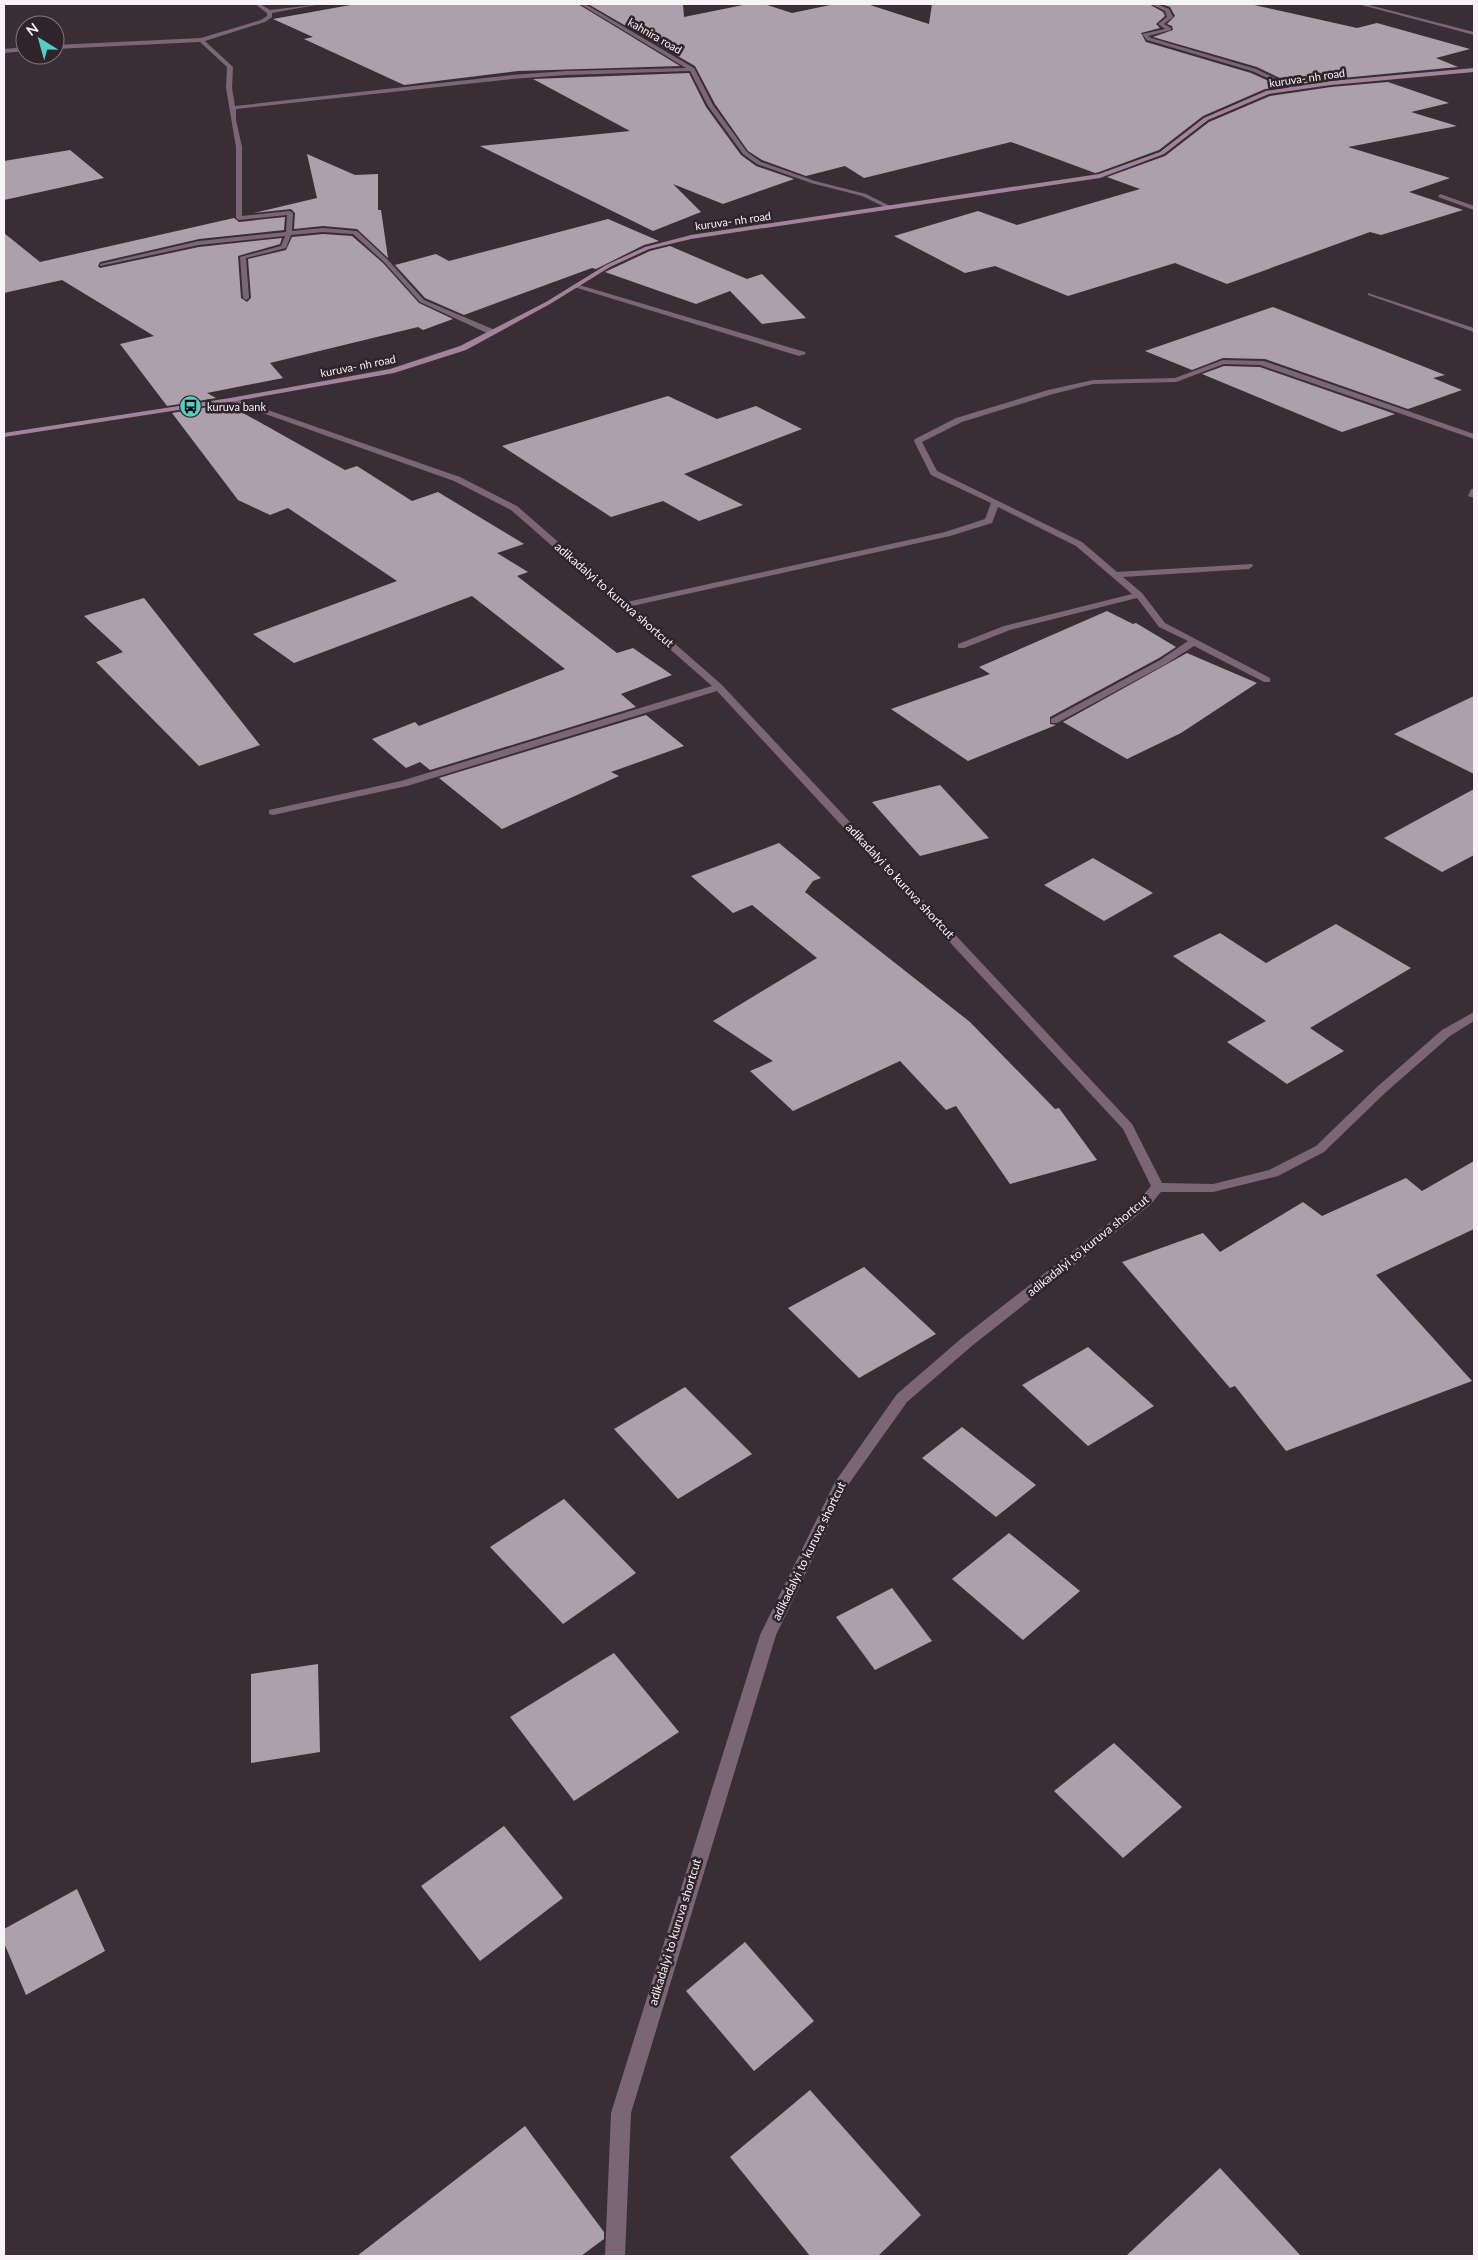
<svg xmlns="http://www.w3.org/2000/svg" width="1478" height="2260" font-family="Lato,sans-serif">
  <style>
    .building { fill: #aea0aa }
    .lines { fill: none; stroke-linecap: round; stroke-linejoin: round }
    .minor { fill: #7a6675; fill-rule: evenodd }
    .secondary { fill: #a2839a; fill-rule: evenodd }
    .labels { text-anchor: middle; stroke-width: 5; stroke-linejoin: round; paint-order: stroke }
    .far-street-label { font-size: 11px; fill: #f9f2f7; stroke: #2f242c }
    .far-poi-label { font-size: 11px; fill: #f9f2f7; stroke: #2f242c; text-anchor: start }
    .street-label { font-size: 12px; fill: #f9f2f7; stroke: #2f242c }
  </style>
  <rect width="100%" height="100%" fill="#392e36"/>
  <g class="building">
    <path d="M356,4H578L680,66L518,71L404,85L304,39L313,37L273,19Z"/>
    <path d="M588,4H683L684,17L748,4H764L792,13L835,4H867L929,24L932,4H1149L1163,12L1165,16L1156,24L1160,28L1141,33L1146,42L1251,73L1282,87L1265,89L1203,116L1159,150L1099,172L1095,173L1011,142L864,178L845,166L806,176L762,160L748,151L715,104L695,66Z"/>
    <path d="M1161,4H1250L1357,28L1377,23L1470,49L1436,58L1458,67L1331,79L1294,85L1257,67L1153,37L1173,30L1172,26L1167,24L1175,16L1170,7Z"/>
    <path d="M689,73L706,107L741,155L756,166L794,179L723,204L673,184L701,212L653,231L480,146L630,131L533,79Z"/>
    <path d="M1388,82L1449,103L1411,112L1457,126L1348,147L1450,178L1409,192L1463,210L1381,235L1370,232L1227,284L1175,263L1068,296L995,266L965,273L894,236L978,211L1017,225L1140,189L1107,177L1165,156L1209,122L1270,96L1331,87Z"/>
    <path d="M70,150L104,178L4,200V161Z"/>
    <path d="M307,154L355,175L378,174V210H381L388,258L357,229L323,226L294,229L295,213L291,209L254,213L317,198Z"/>
    <path d="M285,217L284,230L199,239L100,262L98,266L100,268L199,247L282,238L280,244L238,256L241,298L247,302L251,298L248,259L286,250L292,237L323,234L352,236L383,263L419,303L453,319L423,330L418,327L270,363L283,378L207,393L216,398L167,406L120,344L154,336L62,280L4,293V233L40,262L234,218L239,222Z"/>
    <path d="M608,219L659,241L644,245L596,269L592,268L464,315L425,298L395,265L436,254L449,261Z"/>
    <path d="M670,246L747,279L762,274L806,318L762,324L730,291L696,304L605,272L650,251Z"/>
    <path d="M1273,307L1445,375L1433,378L1462,390L1408,409L1265,359L1223,358L1192,370L1145,351Z"/>
    <path d="M1224,366L1260,367L1395,414L1342,432L1202,374Z"/>
    <path d="M668,396L717,419L756,406L802,429L684,474L743,505L699,521L663,501L611,517L502,446Z"/>
    <path d="M227,404L345,470L357,466L412,501L438,492L524,544L497,553L528,572L517,576L617,653L633,648L672,675L621,694L636,707L430,770L420,762L406,768L372,739L415,722L419,726L565,669L472,596L294,663L253,634L397,581L288,508L270,515L238,500L172,413Z"/>
    <path d="M144,598L181,645L260,745L199,766L96,662L123,652L84,616Z"/>
    <path d="M1107,611L1133,624L1136,623L1176,647L1159,658L1050,717V724L1056,725L968,761L891,709L990,674L979,667Z"/>
    <path d="M1187,653L1257,683L1181,733L1127,759L1063,722L1061,723Z"/>
    <path d="M1474,696V774L1394,734Z"/>
    <path d="M646,715L684,746L611,772L619,776L502,829L439,778Z"/>
    <path d="M940,785L989,838L920,856L872,802Z"/>
    <path d="M1474,789V855L1442,872L1384,838Z"/>
    <path d="M779,843L821,878L813,881L805,892L970,1022L1055,1109L1059,1108L1097,1160L1010,1184L956,1106L946,1110L900,1061L793,1111L750,1071L773,1061L713,1021L817,958L752,905L733,913L691,876Z"/>
    <path d="M1093,858L1153,893L1104,921L1044,885Z"/>
    <path d="M1336,924L1411,968L1310,1028L1344,1051L1287,1084L1227,1042L1266,1021L1173,956L1220,933L1266,963Z"/>
    <path d="M1474,1161V1229L1376,1275L1472,1381L1286,1451L1235,1386L1230,1388L1122,1262L1203,1233L1220,1252L1303,1202L1322,1216L1406,1178L1422,1191Z"/>
    <path d="M864,1267L936,1334L859,1378L788,1308Z"/>
    <path d="M1088,1347L1154,1406L1088,1446L1022,1385Z"/>
    <path d="M685,1387L752,1454L678,1499L614,1429Z"/>
    <path d="M962,1427L1036,1485L996,1517L922,1458Z"/>
    <path d="M564,1499L636,1573L563,1624L490,1547Z"/>
    <path d="M1009,1533L1080,1591L1023,1640L952,1579Z"/>
    <path d="M892,1588L932,1641L875,1670L836,1617Z"/>
    <path d="M614,1653L679,1732L574,1801L510,1717Z"/>
    <path d="M318,1664L320,1752L251,1763V1674Z"/>
    <path d="M1114,1743L1182,1807L1123,1858L1054,1791Z"/>
    <path d="M504,1826L563,1898L480,1961L421,1886Z"/>
    <path d="M77,1889L105,1951L26,1995L4,1943V1929Z"/>
    <path d="M745,1942L814,2021L754,2071L686,1991Z"/>
    <path d="M810,2090L921,2215L878,2256H810L730,2157Z"/>
    <path d="M525,2126L604,2232V2239L581,2256H357Z"/>
    <path d="M1220,2168L1301,2256H1126Z"/>
  </g>
  <g class="lines">
    <g class="minor">
      <path d="M255,4H260L270,10L321,4L272,13V17L265,22L205,41L233,67L232,88L235,106L512,75L566,71L686,68L580,4H585L694,68L713,105L747,152L761,162L815,181L866,194L894,208L889,209L862,196L811,183L757,164L743,154L708,106L690,71L566,75L512,79L236,109V120L242,147V216L290,211L293,213L292,231L323,228L357,231L388,260L424,300L495,330V334H489L420,302L384,262L353,234L323,232L291,235L286,248L246,258L249,298L246,300L243,298L240,257L281,246L285,236L199,245L100,266V264L199,241L286,232L287,215L239,220L236,218V147L226,88L227,67L200,42L55,49V45L201,38L261,20L267,16V13Z"/>
      <path d="M1151,4H1157L1169,9L1173,17L1164,24L1171,28V30L1148,36L1151,38L1256,69L1297,88L1292,89L1252,71L1147,40L1142,34L1165,29L1158,24L1167,17L1165,11Z"/>
      <path d="M1358,4H1365L1474,32V35Z"/>
      <path d="M25,47V51L4,53V49Z"/>
      <path d="M1440,194L1474,206V210L1438,197Z"/>
      <path d="M576,284L805,352L806,354L799,356L574,287L573,286Z"/>
      <path d="M1368,293L1474,328V332L1368,295Z"/>
      <path d="M1223,360L1264,361L1474,434V439L1260,365L1224,364L1176,382L1093,384L1053,394L962,422L922,442L937,471L1082,542L1117,572L1252,564L1253,566L1249,569L1123,577L1142,593L1165,623L1270,678V682H1264L1194,646L1166,664L1057,723H1051V719L1160,660L1188,641L1159,627L1137,598L1010,630L964,648H958V644L1004,626L1132,594L1076,546L998,507L992,523L950,536L632,606L722,685L1132,1124L1162,1183L1213,1184L1269,1170L1316,1146L1377,1087L1442,1030L1474,1012V1021L1450,1036L1385,1093L1324,1152L1278,1176L1213,1192H1161L1150,1205L973,1345L907,1402L848,1485L776,1635L631,2113L625,2256H605L611,2113L760,1635L835,1482L897,1394L963,1337L1140,1199L1151,1186L1123,1129L717,691L407,786L273,815L269,814V810L401,781L712,686L511,510L454,481L226,400L233,398L460,477L517,506L627,602L945,532L985,519L991,503L931,475L914,441L915,439L956,418L1048,390L1093,380L1175,378Z"/>
      <path d="M1471,489H1474V498L1468,496Z"/>
    </g>
    <path class="secondary" d="M1474,68V72L1331,85L1269,94L1208,120L1164,154L1100,178L691,239L649,249L610,267L550,304L466,350L394,373L230,402L4,437V433L230,398L390,369L460,346L546,302L606,265L645,247L691,235L1099,174L1160,152L1204,118L1266,91L1331,81Z"/>
  </g>
  <defs>
    <symbol id="bus-disc" viewBox="-11 -11 22 22"><circle r="9.5" fill="#57cec1" stroke="#2f242c"/><path d="M-5-6H5V4H4V6H2V4H-2V6H-4V4H-5ZM-3.5-4V0h7V-4ZM-3.5 1.2v1.5H-2V1.2ZM2 1.2v1.5H3.5V1.2Z" fill="#111"/></symbol>
  </defs>
  <g fill-rule="evenodd">
    <use href="#bus-disc" x="178" y="394" width="25" height="25"/>
  </g>
  <g class="labels">
    <g class="far-street-label">
      <text transform="translate(655 36) rotate(30)" y="4">kahnira road</text>
      <text transform="translate(1307 78) rotate(-8)" y="4">kuruva- nh road</text>
      <text transform="translate(733 221) rotate(-8)" y="4">kuruva- nh road</text>
      <text transform="translate(358 366) rotate(-11)" y="4">kuruva- nh road</text>
    </g>
    <g class="far-poi-label">
      <text x="207" y="411">kuruva bank</text>
    </g>
    <g class="street-label">
      <text transform="translate(614 595) rotate(41)" y="4">adikadalyi to kuruva shortcut</text>
      <text transform="translate(900 881) rotate(47)" y="4">adikadalyi to kuruva shortcut</text>
      <text transform="translate(1088 1246) rotate(-39)" y="4">adikadalyi to kuruva shortcut</text>
      <text transform="translate(809 1551) rotate(-64)" y="4">adikadalyi to kuruva shortcut</text>
      <text transform="translate(675 1932) rotate(-73)" y="4">adikadalyi to kuruva shortcut</text>
    </g>
  </g>
  <rect width="1478" height="2260" fill="none" stroke="#f9f2f7" stroke-width="10"/>
  <g transform="translate(40 40) rotate(323)"><circle r="24" fill="#2f242c" stroke="#80767d"/>
  <path d="M0-4L9 19L0 12L-9 19Z" fill="#57cec1"/>
  <text y="-8" font-size="14" font-weight="bold" text-anchor="middle" fill="#f9f2f7">N</text>
  </g>
</svg>
